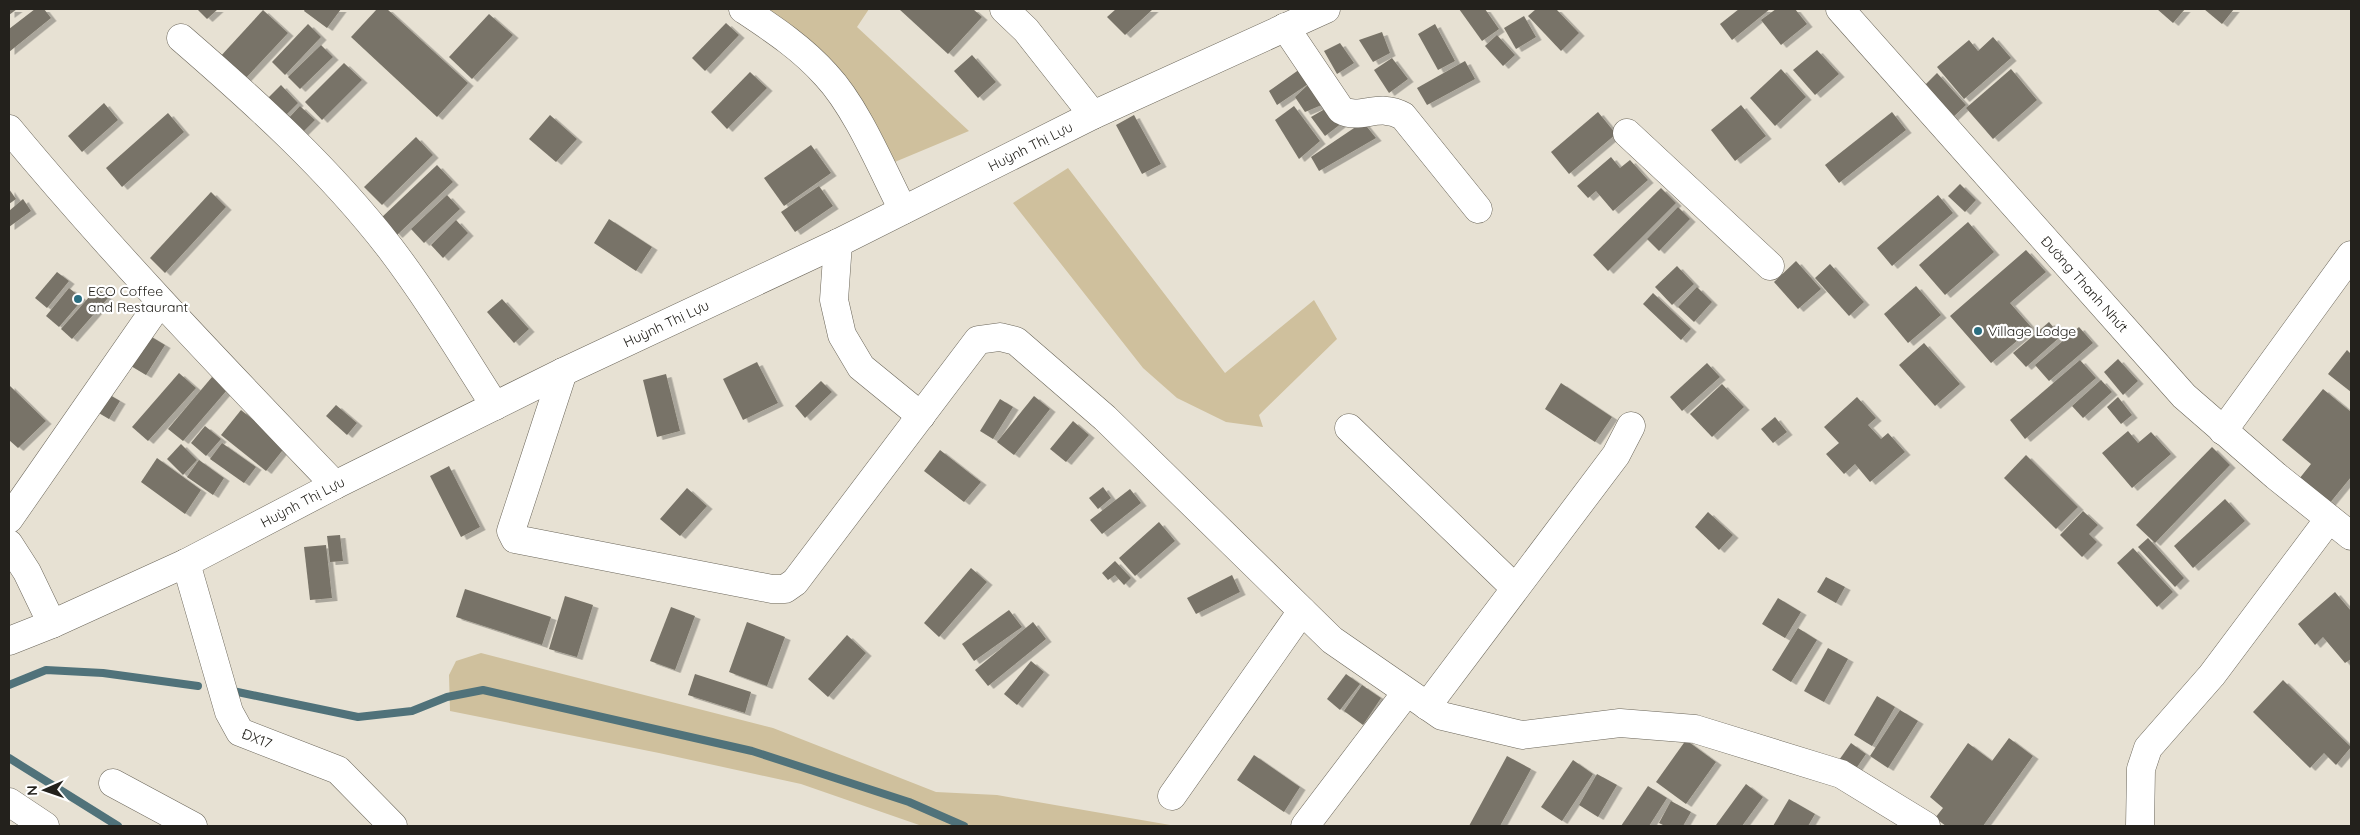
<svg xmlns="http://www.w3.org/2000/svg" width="2360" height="835" font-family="Quicksand,sans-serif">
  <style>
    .green { fill: #cfc09d }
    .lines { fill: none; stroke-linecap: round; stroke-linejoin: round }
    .stream { stroke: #50727a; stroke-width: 8 }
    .building { fill: #787367; filter: url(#shadow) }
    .minor-casing { stroke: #6b665a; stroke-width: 29 }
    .minor { stroke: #fff; stroke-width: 28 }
    .poi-dot { fill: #2b6e80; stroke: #fff; stroke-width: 2 }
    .labels { text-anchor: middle; stroke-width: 4.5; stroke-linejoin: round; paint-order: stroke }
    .street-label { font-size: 14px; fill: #23211c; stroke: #fff }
    .poi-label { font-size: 14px; fill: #23211c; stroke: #fff; text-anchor: start }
  </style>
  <defs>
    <filter id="shadow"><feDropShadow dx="5.5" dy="3" stdDeviation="0" flood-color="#0004"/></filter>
  </defs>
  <rect width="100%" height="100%" fill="#e7e1d3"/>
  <g class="green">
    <path d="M753,9H869L857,27L969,131L878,169L793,40Z"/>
    <path d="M1068,168L1225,373L1314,300L1337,339L1259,415L1263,427L1226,422L1177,398L1143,368L1013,203Z"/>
    <path d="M481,653L773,728L936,792L997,795L1176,826H922L801,784L659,753L450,711L449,675L456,661Z"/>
  </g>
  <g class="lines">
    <g class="stream">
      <path d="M9,685L46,670L103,673L198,686"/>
      <path d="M228,690L358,717L412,711L447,697L483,690L752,751L909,802L964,826"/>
      <path d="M9,758L118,826"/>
    </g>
  </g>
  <g class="building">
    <path d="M9,9H17L9,15Z"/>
    <path d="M35,9H44L51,18L9,52V29Z"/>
    <path d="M197,9H218L207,19Z"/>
    <path d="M305,9H341L327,28L304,11Z"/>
    <path d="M377,9H387L468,83L437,117L351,37Z"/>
    <path d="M899,9H973L982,17L948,54Z"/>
    <path d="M1116,9H1153L1125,35L1107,17Z"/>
    <path d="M1459,9H1485L1499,29L1482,41Z"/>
    <path d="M1536,9H1556L1579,33L1561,51L1528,16Z"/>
    <path d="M1739,9H1770L1732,40L1720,24Z"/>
    <path d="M1776,9H1795L1807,24L1781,45L1761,20Z"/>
    <path d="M2157,9H2185L2173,23Z"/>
    <path d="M2204,9H2234L2222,24Z"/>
    <path d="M263,10L288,33L243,81L219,58Z"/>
    <path d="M489,14L513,35L472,79L449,57Z"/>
    <path d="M1524,16L1536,37L1516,49L1504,28Z"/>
    <path d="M726,23L739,35L705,71L692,58Z"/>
    <path d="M308,24L321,37L285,75L272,62Z"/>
    <path d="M1435,24L1455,61L1438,70L1418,34Z"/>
    <path d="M1382,32L1390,53L1373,62L1359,40Z"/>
    <path d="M1497,35L1515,55L1503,66L1485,46Z"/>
    <path d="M1993,37L2011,58L1964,99L1937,67L1969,40L1978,51Z"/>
    <path d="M1340,43L1354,63L1337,74L1324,51Z"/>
    <path d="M321,45L333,57L300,89L288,77Z"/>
    <path d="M1817,50L1839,74L1815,95L1793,70Z"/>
    <path d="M972,55L996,82L978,98L954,71Z"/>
    <path d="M1392,58L1408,79L1389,93L1374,70Z"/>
    <path d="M1465,61L1475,79L1427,105L1417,88Z"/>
    <path d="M344,63L362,80L322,120L305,102Z"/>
    <path d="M1300,69L1311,82L1324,104L1305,112L1295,97L1311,82L1277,105L1269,91Z"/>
    <path d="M1781,69L1806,97L1775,126L1750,98Z"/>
    <path d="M2011,69L2037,100L1993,139L1966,108Z"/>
    <path d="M750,72L767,88L727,129L711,112Z"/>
    <path d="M1937,73L1966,105L1951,119L1922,88Z"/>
    <path d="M281,85L298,103L284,117L267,99Z"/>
    <path d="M104,103L118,120L82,152L68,136Z"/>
    <path d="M1741,105L1766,136L1735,161L1711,130Z"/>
    <path d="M300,106L315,120L301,134L287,120Z"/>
    <path d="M1294,106L1320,141L1299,159L1275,120Z"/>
    <path d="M1330,106L1342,123L1325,136L1311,117Z"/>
    <path d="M1598,112L1616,134L1569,174L1551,152Z"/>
    <path d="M1892,112L1906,130L1839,183L1825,165Z"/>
    <path d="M168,113L184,132L122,187L106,168Z"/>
    <path d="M550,115L577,139L556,162L529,139Z"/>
    <path d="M1134,115L1161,164L1142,174L1116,125Z"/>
    <path d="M1363,122L1376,138L1319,171L1311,157Z"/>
    <path d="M416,137L433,155L382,205L364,187Z"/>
    <path d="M811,145L831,173L784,206L764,178Z"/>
    <path d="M1611,157L1620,168L1630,160L1648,180L1613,211L1596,191L1588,198L1577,186Z"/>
    <path d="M437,165L453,182L397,235L381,218Z"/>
    <path d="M1960,184L1976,200L1965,212L1948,196Z"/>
    <path d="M819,186L833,206L795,232L781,212Z"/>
    <path d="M1661,188L1676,203L1608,271L1593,255Z"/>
    <path d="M9,189L16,199L9,204Z"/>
    <path d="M211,192L226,207L165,273L150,258Z"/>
    <path d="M447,195L460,209L424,243L411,229Z"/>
    <path d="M1938,195L1953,213L1892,266L1877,248Z"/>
    <path d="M23,199L31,211L9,227V211Z"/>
    <path d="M1678,207L1690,219L1659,251L1647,239Z"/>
    <path d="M609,219L652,247L636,271L594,243Z"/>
    <path d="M456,220L468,233L443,258L431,245Z"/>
    <path d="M1968,222L1994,252L1945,295L1919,265Z"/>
    <path d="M2026,250L2046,272L2010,303L2032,328L1991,363L1950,316Z"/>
    <path d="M1796,261L1821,289L1798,309L1774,282Z"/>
    <path d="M1830,264L1864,302L1849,316L1815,278Z"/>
    <path d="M1677,266L1694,284L1672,305L1655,287Z"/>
    <path d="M57,272L69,281L47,308L35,298Z"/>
    <path d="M1916,286L1941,315L1908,343L1884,314Z"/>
    <path d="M1697,287L1712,302L1694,322L1678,307Z"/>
    <path d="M69,288L83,299L59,327L46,316Z"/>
    <path d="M97,288L108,298L72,339L61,329Z"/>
    <path d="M1653,293L1691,329L1681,340L1643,304Z"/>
    <path d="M502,299L529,329L514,343L487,312Z"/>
    <path d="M2049,322L2061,336L2026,367L2013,353Z"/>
    <path d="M2079,327L2093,343L2049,381L2035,365Z"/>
    <path d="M145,333L165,345L146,375L126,363Z"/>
    <path d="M1924,343L1960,384L1935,406L1899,365Z"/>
    <path d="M2347,350L2351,354V392L2328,374Z"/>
    <path d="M2118,359L2138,381L2123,395L2104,372Z"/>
    <path d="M2080,360L2096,378L2025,439L2010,420Z"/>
    <path d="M757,362L778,403L743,420L723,379Z"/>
    <path d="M1707,363L1720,377L1682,411L1670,397Z"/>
    <path d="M179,373L196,388L148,441L132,427Z"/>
    <path d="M666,374L680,431L657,437L643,380Z"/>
    <path d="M212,377L227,390L183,441L168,429Z"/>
    <path d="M2101,380L2112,392L2083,418L2072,406Z"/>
    <path d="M821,381L832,392L805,418L795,406Z"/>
    <path d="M1561,383L1612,417L1595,442L1545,409Z"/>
    <path d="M1722,384L1744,407L1712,437L1690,414Z"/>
    <path d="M9,385L46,421L18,448L9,440Z"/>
    <path d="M2323,389L2351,412V477L2329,504L2299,479L2311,464L2282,440Z"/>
    <path d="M103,391L120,401L109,419L92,409Z"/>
    <path d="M1034,396L1050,409L1014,455L997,442Z"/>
    <path d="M1857,397L1876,418L1868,425L1881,439L1888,433L1905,452L1870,482L1855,464L1844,474L1826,454L1839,443L1824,427Z"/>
    <path d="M2118,397L2132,415L2121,424L2107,407Z"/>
    <path d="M1000,399L1013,407L993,439L980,431Z"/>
    <path d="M336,405L357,423L347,435L326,416Z"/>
    <path d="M241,410L286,446L266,471L221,435Z"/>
    <path d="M1775,417L1787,432L1773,443L1761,429Z"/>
    <path d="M1073,421L1089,435L1066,462L1050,449Z"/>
    <path d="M205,426L221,439L206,456L191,443Z"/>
    <path d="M2128,431L2138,443L2151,432L2171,454L2132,488L2102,453Z"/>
    <path d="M222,443L256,467L244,483L210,459Z"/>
    <path d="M181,444L197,460L183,475L167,459Z"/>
    <path d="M2212,447L2230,465L2155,543L2136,525Z"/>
    <path d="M940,450L981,482L964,502L924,471Z"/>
    <path d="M2026,455L2078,507L2056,529L2004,478Z"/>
    <path d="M157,458L201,490L185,514L141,482Z"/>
    <path d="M199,460L224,478L213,495L187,477Z"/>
    <path d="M449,466L480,527L461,537L430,476Z"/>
    <path d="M1103,487L1111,498L1098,509L1089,498Z"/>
    <path d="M687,488L707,506L680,536L660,519Z"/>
    <path d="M1130,489L1141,503L1102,534L1090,520Z"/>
    <path d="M2225,499L2245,521L2193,568L2174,546Z"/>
    <path d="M2083,511L2098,525L2089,534L2097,542L2082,557L2060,535Z"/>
    <path d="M1708,512L1733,535L1719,550L1695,527Z"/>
    <path d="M1159,522L1175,541L1135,576L1119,558Z"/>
    <path d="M340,535L343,561L330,562L327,536Z"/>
    <path d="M2148,538L2184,578L2175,587L2138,547Z"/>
    <path d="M326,545L332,598L310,600L304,547Z"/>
    <path d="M2133,548L2173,592L2157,607L2117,563Z"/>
    <path d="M1115,561L1131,578L1124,585L1115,575L1108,580L1102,573Z"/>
    <path d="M971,568L987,582L939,637L924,623Z"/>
    <path d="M1232,575L1240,592L1196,614L1187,598Z"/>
    <path d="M1826,577L1845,587L1836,603L1817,592Z"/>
    <path d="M465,589L551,617L542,645L456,617Z"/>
    <path d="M2335,592L2351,611V659L2345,663L2323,637L2315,645L2298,624Z"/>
    <path d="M565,596L593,605L577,657L549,649Z"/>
    <path d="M1778,598L1801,612L1785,638L1762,624Z"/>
    <path d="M671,607L695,616L675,670L650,661Z"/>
    <path d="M1009,610L1022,627L974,661L962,644Z"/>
    <path d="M747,622L785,637L767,686L729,672Z"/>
    <path d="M1033,622L1046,639L988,686L975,670Z"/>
    <path d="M1798,628L1817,640L1791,682L1772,670Z"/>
    <path d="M847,635L866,653L828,697L808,679Z"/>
    <path d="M1828,648L1848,659L1824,702L1804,691Z"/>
    <path d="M1031,661L1044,672L1017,705L1004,694Z"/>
    <path d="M695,674L751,692L745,713L688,695Z"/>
    <path d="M1346,674L1360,684L1340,710L1327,699Z"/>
    <path d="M2283,680L2351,747L2336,765L2324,753L2310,768L2253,712Z"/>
    <path d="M1362,685L1381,698L1363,725L1344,711Z"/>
    <path d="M1877,696L1895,707L1872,746L1854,735Z"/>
    <path d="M1900,710L1918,721L1888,768L1870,756Z"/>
    <path d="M2009,738L2033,756L1983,826H1946L1935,818L1943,808L1930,797L1968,743L1992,761Z"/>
    <path d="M1686,740L1716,762L1686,804L1656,782Z"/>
    <path d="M1851,743L1866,754L1853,773L1837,763Z"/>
    <path d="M1254,755L1300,787L1284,812L1237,780Z"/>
    <path d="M1507,756L1531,769L1500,826H1469Z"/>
    <path d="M1573,760L1593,774L1562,821L1541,807Z"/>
    <path d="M1597,774L1617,785L1598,817L1579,805Z"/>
    <path d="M1746,784L1763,797L1742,826H1717L1716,825Z"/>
    <path d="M1648,786L1667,798L1649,826H1621Z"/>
    <path d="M1789,799L1815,814L1808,826H1773Z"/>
    <path d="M1671,801L1691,812L1683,826H1665L1659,823Z"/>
  </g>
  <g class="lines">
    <defs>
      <g id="minor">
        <path d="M743,9C773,29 802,48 826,75C857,108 882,169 903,210"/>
        <path d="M1004,9L1026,30L1093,115"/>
        <path id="s1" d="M1840,9L2184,396L2276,476L2351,536"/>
        <path d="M1285,27L1341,110C1361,121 1378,102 1403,116L1478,209"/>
        <path d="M181,38C256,103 329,169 390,248C428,298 461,353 495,406"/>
        <path d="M9,129C112,253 223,368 335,485"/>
        <path d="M1627,133L1770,266"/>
        <path d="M838,243L834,300L842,335L861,367L921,416"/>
        <path d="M563,372L511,531L515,539L772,589H785L795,582L978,340L1000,337L1016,341L1105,418L1332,640L1442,716L1522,735L1620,723L1695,729L1841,774L1926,826"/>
        <path d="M1349,428L1515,588"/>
        <path d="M2223,431L2351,255"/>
        <path d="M9,519L160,302"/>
        <path d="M9,544L27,572L52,624"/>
        <path id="s2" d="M186,563L229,712L240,732L338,770L393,826"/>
        <path id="s3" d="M9,641L52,624L186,563L335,485L563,372L838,243L1093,115L1326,9"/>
        <path d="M1427,706L1616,455L1631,426"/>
        <path d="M113,783L193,826"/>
        <path d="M1172,796L1302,611"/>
        <path d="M9,802L45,826"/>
        <path d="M1305,826L1406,693"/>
        <path d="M2140,826L2141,769L2148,748L2212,675L2329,519"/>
      </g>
    </defs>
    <use href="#minor" class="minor-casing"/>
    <use href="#minor" class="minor"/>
  </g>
  <g class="poi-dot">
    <circle cx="78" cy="299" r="5"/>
    <circle cx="1978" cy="331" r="5"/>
  </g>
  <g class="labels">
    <g class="street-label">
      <text dy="5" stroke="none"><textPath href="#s3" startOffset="1135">Huỳnh Thị Lựu</textPath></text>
      <text dy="5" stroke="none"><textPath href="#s1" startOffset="368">Đường Thanh Nhứt</textPath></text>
      <text dy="5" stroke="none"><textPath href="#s3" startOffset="730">Huỳnh Thị Lựu</textPath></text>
      <text dy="5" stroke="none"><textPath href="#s3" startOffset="325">Huỳnh Thị Lựu</textPath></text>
      <text dy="5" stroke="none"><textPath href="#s2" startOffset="196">ĐX17</textPath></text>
    </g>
    <g class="poi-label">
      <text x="88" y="296">ECO Coffee<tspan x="88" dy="16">and Restaurant</tspan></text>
      <text x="1988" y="336">Village Lodge</text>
    </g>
  </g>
  <rect width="2360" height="835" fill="none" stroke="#23211c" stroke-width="20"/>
  <g transform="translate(45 790) rotate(268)" stroke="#ffffff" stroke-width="4" paint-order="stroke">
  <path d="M0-4L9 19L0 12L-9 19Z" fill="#23211c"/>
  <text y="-8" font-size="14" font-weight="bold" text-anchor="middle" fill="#23211c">N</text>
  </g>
</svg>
